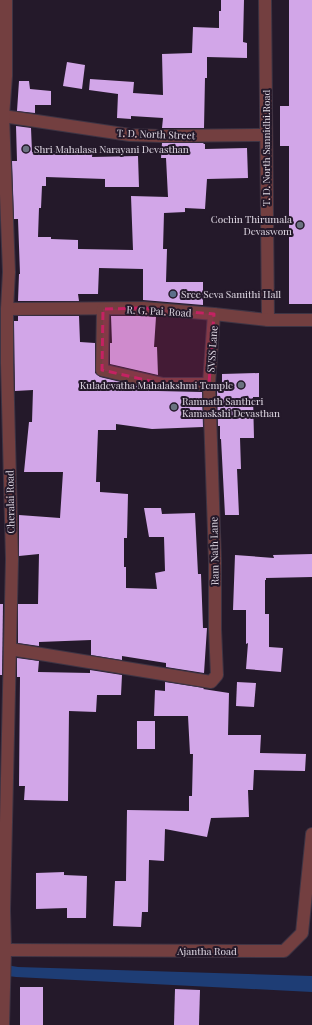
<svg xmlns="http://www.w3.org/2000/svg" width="312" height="1025" font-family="'Playfair Display',serif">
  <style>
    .water { fill: #1e3d75 }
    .building { fill: #d2a6e8 }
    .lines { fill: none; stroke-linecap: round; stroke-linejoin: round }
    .minor-casing { stroke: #3e3444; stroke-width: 14 }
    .minor { stroke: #733f40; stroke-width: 12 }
    .marked { fill: #c42262; fill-opacity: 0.2; stroke: #c42262; stroke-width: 3; stroke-dasharray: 8 5; stroke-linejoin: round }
    .worship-dot { fill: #6b7280; stroke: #24192a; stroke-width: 1.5 }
    .service-dot { fill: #5c6f8a; stroke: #24192a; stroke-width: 1.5 }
    .labels { text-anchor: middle; stroke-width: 4; stroke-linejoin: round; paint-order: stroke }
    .street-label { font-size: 10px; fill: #e0d9e4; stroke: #24192a }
    .poi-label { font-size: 10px; fill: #e0d9e4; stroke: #24192a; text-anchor: start }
  </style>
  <rect width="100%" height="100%" fill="#24192a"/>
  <path class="water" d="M0,964L18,967L312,976V992L16,977L0,975Z"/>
  <g class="building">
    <path d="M221,0H244L243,42L247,43V58L207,57V78H205L204,128H162L163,118L131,116V119L117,118L118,94L89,90L90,79L134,82L133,93L163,95L162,54L192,53L193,27L219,28V11H221Z"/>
    <path d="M289,0H312V304H289V146H280V106H289Z"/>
    <path d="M67,62L85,65L82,89L63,86Z"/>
    <path d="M19,81H29L30,89L51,91V105H35V113L17,111Z"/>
    <path d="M16,126L31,128L32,152L61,151V147L93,148L92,157L138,156L139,187H105V179L46,177V186H42L41,208H39L38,237H51V239L78,240V249L133,250L131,196L168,197L166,158H161L162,143H204L203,144H205V149L247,148L248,178L207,179L205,209L185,208V212L164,213L163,249H167L166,282H203V305L143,300V269L99,268L98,294H78L79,301H18L19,274H20L18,219H14L12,161H17Z"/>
    <path d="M18,316H79L80,342L95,343V373L100,377L158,391L202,392L203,427L152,429L116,424V430H98L96,482H100V492L128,494L127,538H124V567H126V588L157,589L155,573L165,571L164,537H149L144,508H161L162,514L195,513L198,574H201L203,628H207L204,673L166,667V663L122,656V660L91,655V640L39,642V646L18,643V604H38L39,554L19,556V515L60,518L63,472H24L29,422H32L33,390L15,391L14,321H18Z"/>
    <path d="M111,316H144L156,317L154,347H157L158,375L110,364V343H112Z"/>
    <path d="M259,373V397H253L254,438H240L241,469H237L239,515H225L221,439H220V426H218L217,389H222V374Z"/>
    <path d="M312,554V577L266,578V580H265V614H269V647L283,648L281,672L246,669L248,643L246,644V610H233L235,555L274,558L273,555Z"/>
    <path d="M0,604H3L2,675H0Z"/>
    <path d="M17,658L39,661L38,672L90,673V670L122,675L121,695H97L96,712L69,711L68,801L24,800L25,786H19L20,677H17Z"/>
    <path d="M165,682L204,688L203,689L229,693L228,735H261L260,753L306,754L305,771L254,770L253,790H248L249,817L211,818L207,837L165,829L164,861L149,860L148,912H142L141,927L113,926L115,881H126L127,810L189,811V796H192L193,754H190L188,716H154L155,690L165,691Z"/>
    <path d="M237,682L256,683L254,707L236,706Z"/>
    <rect x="137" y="721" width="18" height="28"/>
    <path d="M64,872V875L87,876L86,918H67V908L36,909V873Z"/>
    <rect x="20" y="987" width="23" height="38"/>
    <path d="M175,989L200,990L199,1025H174Z"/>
  </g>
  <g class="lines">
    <defs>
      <g id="minor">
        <path d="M265,0L268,320"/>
        <path d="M0,115L3,116L130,135L161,136L266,135"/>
        <path d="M7,309L144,308L214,314L268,320H312"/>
        <path d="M209,384L214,314"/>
        <path d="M10,649L211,682L217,675L215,629V561L209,384H163L102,370L103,309"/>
        <path d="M5,950L284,951L302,933L312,834"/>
        <path d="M3,1025L5,950L4,910L12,559L7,363V309L9,272L3,116L6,76V0"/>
      </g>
    </defs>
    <use href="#minor" class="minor-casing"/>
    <use href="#minor" class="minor"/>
  </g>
  <path class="marked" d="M144,308L214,314L209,384H163L102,370L103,309Z"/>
  <g class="worship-dot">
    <circle cx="26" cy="149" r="4"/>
    <circle cx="300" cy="225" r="4"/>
    <circle cx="241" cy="385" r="4"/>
    <circle cx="174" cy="407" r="4"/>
  </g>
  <circle class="service-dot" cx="173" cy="294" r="4"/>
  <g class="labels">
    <g class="street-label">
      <text transform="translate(156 134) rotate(2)" y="4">T. D. North Street</text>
      <text transform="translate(266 148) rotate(-90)" y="4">T. D. North Sannidhi.Road</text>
      <text transform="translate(159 311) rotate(3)" y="4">R. G. Pai. Road</text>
      <text transform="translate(212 349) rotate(-86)" y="4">SVSS Lane</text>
      <text transform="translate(10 502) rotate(-91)" y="4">Cheralai Road</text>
      <text transform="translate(214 551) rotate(-91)" y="4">Ram Nath Lane</text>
      <text x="207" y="955">Ajantha Road</text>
    </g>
    <g class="poi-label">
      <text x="34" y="153">Shri Mahalasa Narayani Devasthan</text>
      <text x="292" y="223" text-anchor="end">Cochin Thirumala<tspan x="292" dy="12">Devaswom</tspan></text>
      <text x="181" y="298">Sree Seva Samithi Hall</text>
      <text x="233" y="389" text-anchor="end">Kuladevatha Mahalakshmi Temple</text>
      <text x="182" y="405">Ramnath Santheri<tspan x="182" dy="12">Kamaskshi Devasthan</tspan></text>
    </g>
  </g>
</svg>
